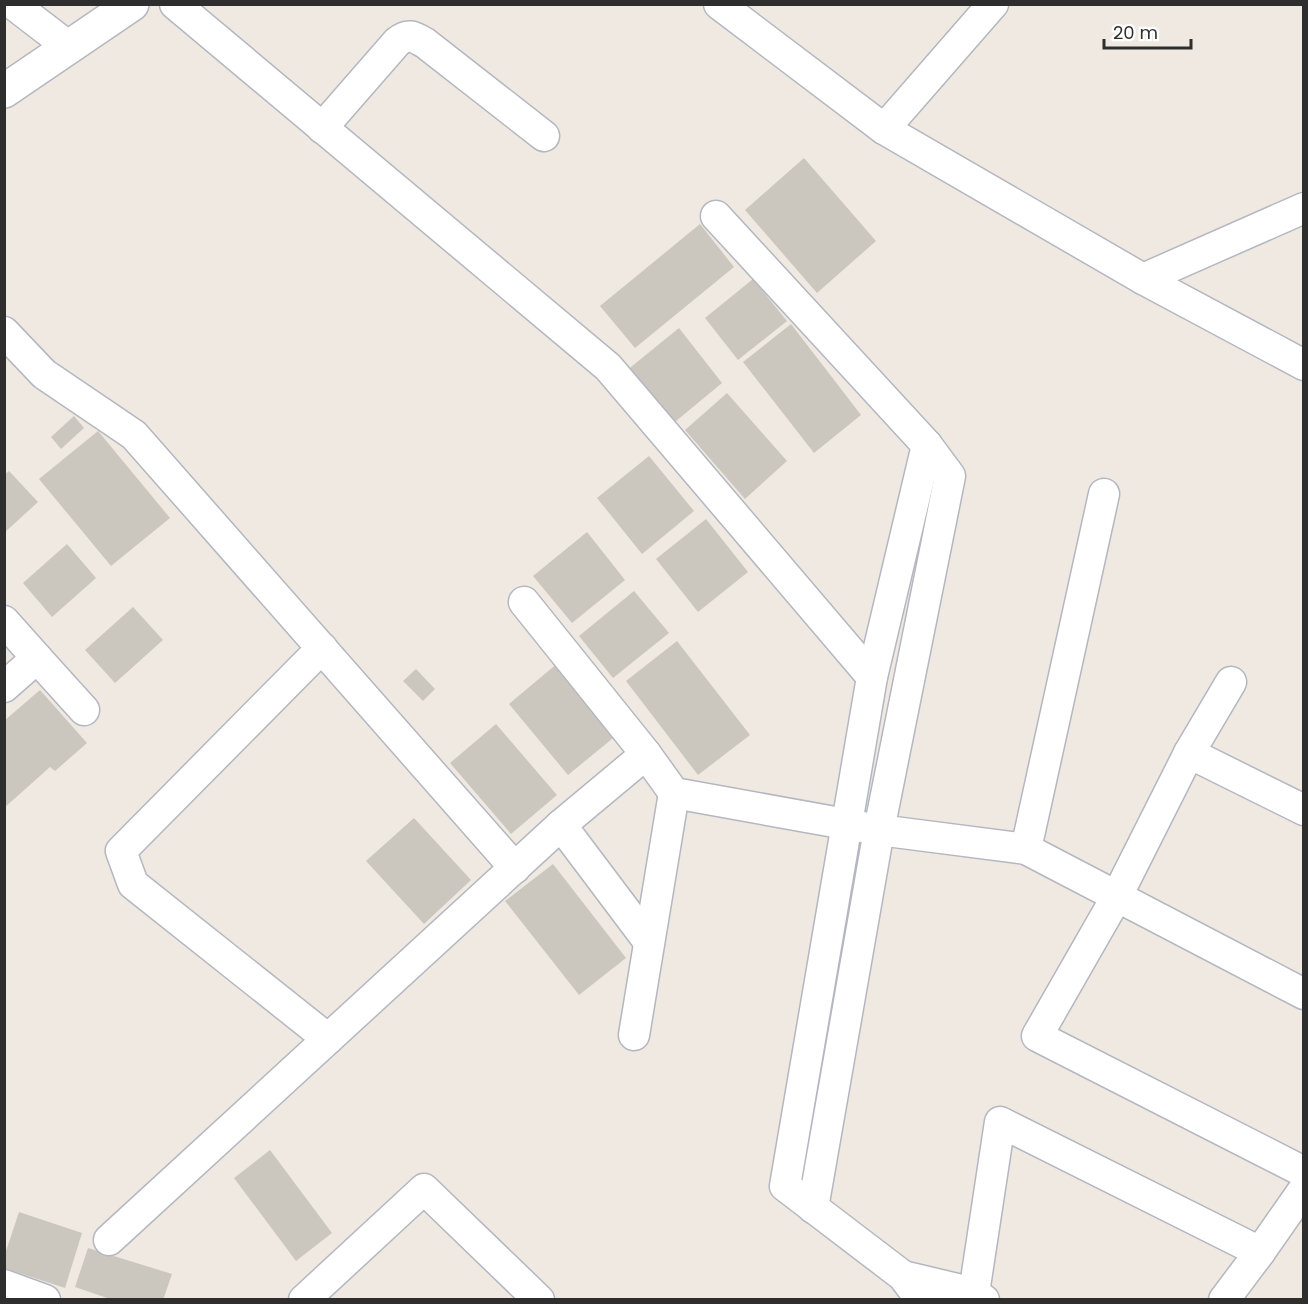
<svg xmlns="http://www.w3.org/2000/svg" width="1308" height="1304" font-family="Poppins,sans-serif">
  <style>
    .building { fill: #cbc7bf }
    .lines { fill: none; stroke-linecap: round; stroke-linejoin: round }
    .minor-casing { stroke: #b4b7c1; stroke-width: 33 }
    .tertiary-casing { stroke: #b4b7c1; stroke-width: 36 }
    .minor { stroke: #fff; stroke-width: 30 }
    .tertiary { stroke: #fff; stroke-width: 33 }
  </style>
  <rect width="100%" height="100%" fill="#efe9e1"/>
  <g class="building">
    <path d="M804,158L876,241L817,293L745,210Z"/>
    <path d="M700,224L734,267L635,348L600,306Z"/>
    <path d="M753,279L787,321L738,360L705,318Z"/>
    <path d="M791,324L861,415L814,453L743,362Z"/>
    <path d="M679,328L722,383L670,426L626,371Z"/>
    <path d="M727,393L787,461L745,499L685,430Z"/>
    <path d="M74,416L84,428L61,449L51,437Z"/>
    <path d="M98,431L170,518L111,566L39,479Z"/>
    <path d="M649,456L694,511L642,554L597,498Z"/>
    <path d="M9,471L38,502L4,533V475Z"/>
    <path d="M706,519L748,572L698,612L656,559Z"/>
    <path d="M587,532L625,580L572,623L533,576Z"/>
    <path d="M67,544L96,578L52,617L23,583Z"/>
    <path d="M634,591L669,633L613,678L579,636Z"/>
    <path d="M133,607L163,640L115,683L85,650Z"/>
    <path d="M677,641L750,735L698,775L626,681Z"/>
    <path d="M559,662L618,734L568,775L509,704Z"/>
    <path d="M416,669L435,689L423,701L403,681Z"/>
    <path d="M40,690L87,743L55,771L50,767L4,808V721Z"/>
    <path d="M496,724L557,795L511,834L450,763Z"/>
    <path d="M414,818L471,880L424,924L366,861Z"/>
    <path d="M553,864L626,958L579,995L505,901Z"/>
    <path d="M270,1150L332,1233L296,1261L234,1178Z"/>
    <path d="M19,1212L82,1233L65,1288L4,1268V1257Z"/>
    <path d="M88,1248L172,1274L163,1300H113L75,1287Z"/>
  </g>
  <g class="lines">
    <defs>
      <g id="minor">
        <path d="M13,4L69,47"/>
        <path d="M175,4L608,367L872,677"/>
        <path d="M719,4L884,129L1143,279L1304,365"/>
        <path d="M322,128L397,42C408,33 413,36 425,43L544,136"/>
        <path d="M884,129L993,4"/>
        <path d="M716,216L927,445L950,476L879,830L813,1208"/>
        <path d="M1143,279L1304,208"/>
        <path d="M4,332L44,374L134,435L515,868"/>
        <path d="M524,602L646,754L674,793L879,830L1026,849L1304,994"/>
        <path d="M4,621L37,658L4,687"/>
        <path d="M322,648L121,851L133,884L328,1039"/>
        <path d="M37,658L84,710"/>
        <path d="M1231,682L1189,753L1116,898L1037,1036L1304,1172"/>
        <path d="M1189,753L1304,810"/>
        <path d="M561,825L649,942"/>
        <path d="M1026,849L1104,494"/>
        <path d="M634,1035L674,793"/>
        <path d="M109,1240L561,825L646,754"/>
        <path d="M1260,1252L1304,1189"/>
        <path d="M903,1276L974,1293L984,1300"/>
        <path d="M4,1285L45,1300"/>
        <path d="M974,1293L1000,1122L1260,1252L1224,1300"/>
        <path d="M304,1300L424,1189L539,1300"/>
        <path d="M921,1300L903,1276L785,1186L872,677L927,445"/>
      </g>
      <path id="tertiary" d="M4,91L132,4"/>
    </defs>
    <use href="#minor" class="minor-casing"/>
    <use href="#tertiary" class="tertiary-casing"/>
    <use href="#minor" class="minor"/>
    <use href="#tertiary" class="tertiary"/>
  </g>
  <rect width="1308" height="1304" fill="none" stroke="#2e2e2e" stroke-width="12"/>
  <path d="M1104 39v9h87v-9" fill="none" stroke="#2e2e2e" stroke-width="3"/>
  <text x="1113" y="39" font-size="18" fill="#2e2e2e" stroke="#ffffff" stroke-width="4.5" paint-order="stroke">20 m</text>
</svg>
